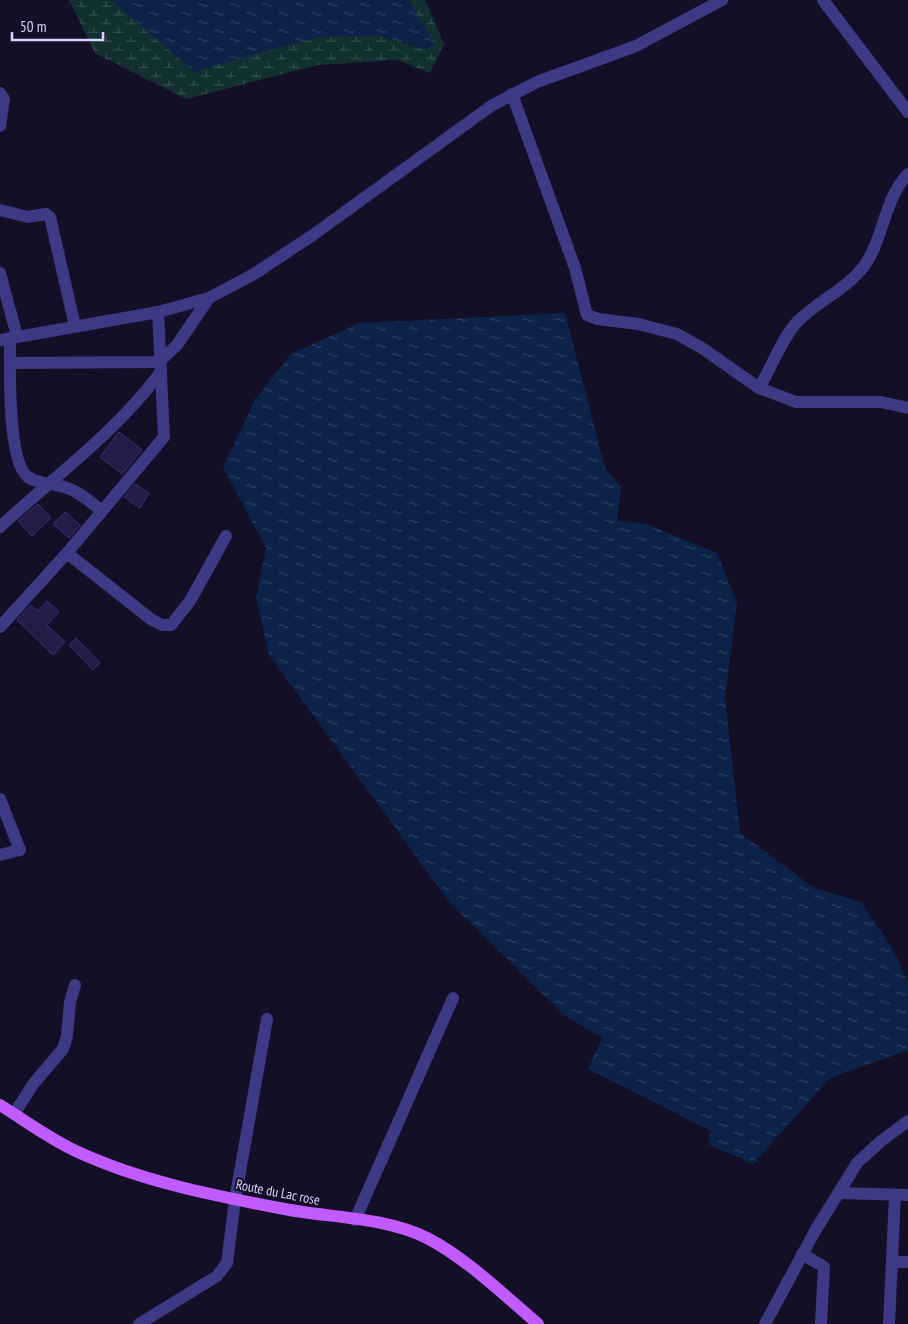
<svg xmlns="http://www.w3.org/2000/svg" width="908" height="1324" font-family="'PT Sans Narrow',sans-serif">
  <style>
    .wetland { fill: url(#wetland-marsh) }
    .water { fill: url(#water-ripples) }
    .building { fill: #241b47; stroke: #3b2d73 }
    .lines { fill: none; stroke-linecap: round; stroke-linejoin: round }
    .minor { stroke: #3d3a85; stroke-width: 12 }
    .major { stroke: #c25bff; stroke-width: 12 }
    .labels { text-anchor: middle; stroke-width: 4; stroke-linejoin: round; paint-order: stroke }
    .street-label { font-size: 14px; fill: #d9d4ff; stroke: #130f26 }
  </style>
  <defs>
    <pattern id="wetland-marsh" width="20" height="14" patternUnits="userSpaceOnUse" patternTransform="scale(1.25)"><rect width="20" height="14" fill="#12302f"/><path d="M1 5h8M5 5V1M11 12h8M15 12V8" fill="none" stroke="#344d4e"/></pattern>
    <pattern id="water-ripples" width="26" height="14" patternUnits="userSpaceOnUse" patternTransform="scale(1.25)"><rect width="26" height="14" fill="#0c2248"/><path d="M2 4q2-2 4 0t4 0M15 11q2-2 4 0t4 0" fill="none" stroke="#2f4163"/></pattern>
  </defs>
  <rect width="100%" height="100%" fill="#130f26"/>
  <path class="wetland" d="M69,0H425L444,44L430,73L398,60L318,65L186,99L95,53Z"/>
  <g class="water">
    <path d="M111,0H409L434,42L427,50L380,36L320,37L208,67L196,73Z"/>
    <path d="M565,313L605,468L621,487L617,521L646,524L717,553L737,603L725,697L740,833L814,888L861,902L892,948L908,981V1050L830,1078L753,1164L708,1144L711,1131L588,1069L602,1038L564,1015L450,903L269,655L256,598L266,548L223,467L256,398L291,354L359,323Z"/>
  </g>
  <g class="building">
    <path d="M119,432L142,450L122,474L100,457Z"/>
    <path d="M135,484L149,493L140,508L124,497Z"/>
    <path d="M38,504L51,518L32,536L18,521Z"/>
    <path d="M65,512L80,525L69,538L53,524Z"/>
    <path d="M47,601L59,612L47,625L65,642L53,655L17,620L31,605L38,611Z"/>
    <path d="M76,638L100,663L93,670L69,645Z"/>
  </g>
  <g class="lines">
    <g class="minor">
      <path d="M823,0L908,112"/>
      <path d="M0,93L4,99L0,126"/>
      <path d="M512,94L575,268L587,315L598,319L638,324L677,334L702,348L759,388"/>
      <path d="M908,174C884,198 884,239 864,266C846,290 817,301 797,322C781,340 772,367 759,388L796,402H881L908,408"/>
      <path d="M0,210L28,217L46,214L50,217L75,326"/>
      <path d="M0,273L17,336"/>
      <path d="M10,338C10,364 7,459 27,476C37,485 55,483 67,488C80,492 92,503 102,511"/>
      <path d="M0,340L158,312L209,298L254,274L313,235L491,106L537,82L636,46L722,0"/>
      <path d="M10,363L159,362L177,345L209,298"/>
      <path d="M0,527C55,476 115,433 160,373"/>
      <path d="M67,553L152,620L162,625H171L190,601L226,536"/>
      <path d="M0,627L67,553L164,437L158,312"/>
      <path d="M0,799L20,850L0,855"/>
      <path d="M14,1114L34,1083L63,1049L67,1036L70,1002L75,985"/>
      <path d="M840,1193L908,1195"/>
      <path d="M355,1220L453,998"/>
      <path d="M802,1254L824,1267L821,1324"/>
      <path d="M892,1262H908"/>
      <path d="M139,1324L217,1276L227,1263L235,1200L267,1019"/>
      <path d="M765,1324L815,1231L857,1163L881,1141L908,1121"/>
      <path d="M889,1324L895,1195"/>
    </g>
    <path class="major" d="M0,1105C26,1121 51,1140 78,1152C141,1181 211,1195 279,1208C327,1218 382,1216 427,1238C466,1258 504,1295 538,1324"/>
  </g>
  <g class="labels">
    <g class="street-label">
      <text transform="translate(278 1192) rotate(11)" y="5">Route du Lac rose</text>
    </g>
  </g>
  <path d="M12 32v8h91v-8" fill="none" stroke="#d9d4ff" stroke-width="2.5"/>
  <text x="20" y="32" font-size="15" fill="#d9d4ff" stroke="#130f26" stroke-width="4" paint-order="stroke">50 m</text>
</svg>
